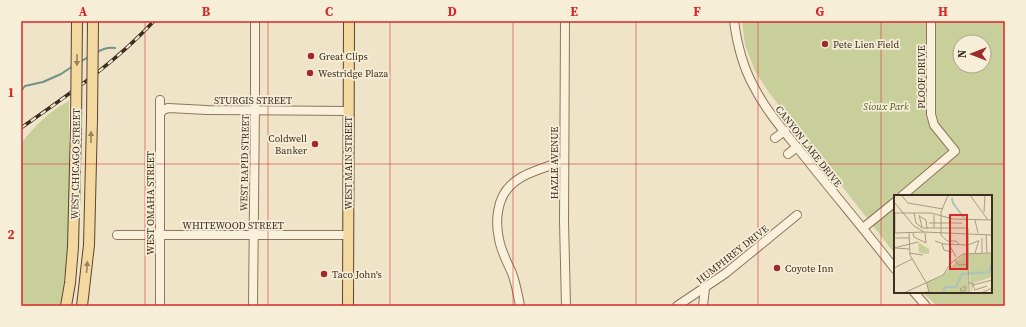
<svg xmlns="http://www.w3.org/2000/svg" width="1026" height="327" font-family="'Source Serif 4',serif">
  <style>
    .green { fill: #c9cf9b; fill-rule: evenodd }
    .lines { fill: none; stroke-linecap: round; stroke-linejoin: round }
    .stream { stroke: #6f938a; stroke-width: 2 }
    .minor-casing { stroke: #8d765c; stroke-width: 10 }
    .major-casing { stroke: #5b4430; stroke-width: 12 }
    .minor { stroke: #faf1dc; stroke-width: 8 }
    .major { stroke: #f3d9a0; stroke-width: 10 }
    .rail-casing { stroke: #3d2e20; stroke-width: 3.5 }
    .rail { stroke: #f7eed8; stroke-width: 2; stroke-dasharray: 6; stroke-linecap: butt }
    .major-bridge-casing { stroke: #5b4430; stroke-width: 12; stroke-linecap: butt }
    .major-bridge { stroke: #f3d9a0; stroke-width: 10 }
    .oneway { fill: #988460 }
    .grid { fill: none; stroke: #d62828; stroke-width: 1; stroke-opacity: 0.55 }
    .poi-dot { fill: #9e2a2b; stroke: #f7eed8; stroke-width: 1.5 }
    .labels { text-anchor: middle; stroke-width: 3.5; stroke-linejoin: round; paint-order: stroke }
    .poi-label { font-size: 10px; fill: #3d2e20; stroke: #f7eed8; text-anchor: start }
    .street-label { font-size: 10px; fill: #3d2e20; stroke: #f7eed8 }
    .park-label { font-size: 10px; font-style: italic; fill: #4d5a26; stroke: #f7eed8 }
    .inset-river { fill: none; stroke: #a9c4bc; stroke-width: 2 }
    .inset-road { fill: none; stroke: #a89b85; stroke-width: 1 }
    .view { fill: #d62828; fill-opacity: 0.15; stroke: #d62828; stroke-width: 2 }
    .inset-edge { fill: none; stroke: #3d2e20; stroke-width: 2 }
    .neatline { fill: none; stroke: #d62828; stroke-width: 1.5 }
    .grid-label { font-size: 13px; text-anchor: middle; font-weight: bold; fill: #d62828 }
  </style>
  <rect width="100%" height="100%" fill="#f0e4c8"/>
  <g class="green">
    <path d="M742,21H1005V306H937L922,292H991V196H895V254L770,94L755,71L745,45ZM960,42H984V66H960Z"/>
    <path d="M69,101V147L70,159L68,246L64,281L60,306H21V143C36,125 48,112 69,101Z"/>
  </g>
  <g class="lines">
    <g class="stream">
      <path d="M96,53C102,49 108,47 115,48"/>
      <path d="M80,62L90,56"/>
      <path d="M21,91L25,86L43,82L61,74L73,66"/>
    </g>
    <defs>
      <g id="minor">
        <path d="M565,21L564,221L566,306"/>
        <path d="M734,21C737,43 742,65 753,85C768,115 792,140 812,166C840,201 868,234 895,269"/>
        <path d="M160,100V306"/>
        <path d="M160,114L163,110L168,108L207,110L348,111"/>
        <path d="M775,138L785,131"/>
        <path d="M788,154L797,147"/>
        <path d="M902,196L955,151L934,125L931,114V21"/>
        <path d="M863,228L895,202"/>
        <path d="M117,235H349"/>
        <path d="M914,292L926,306"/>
        <path d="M253,306L255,101V21"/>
        <path d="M520,306C518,295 516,284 512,273C507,262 501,251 499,239C495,221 497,198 511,185C518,178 527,174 535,171C545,167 554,164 564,162"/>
        <path d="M677,306L726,273L797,215"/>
        <path d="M703,306L705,288"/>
      </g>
      <g id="major">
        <path d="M66,306L70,283L73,247L76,126"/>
        <path d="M82,306L89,245L92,119"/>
        <path d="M348,306L349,21"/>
      </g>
    </defs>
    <use href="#minor" class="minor-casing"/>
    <use href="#major" class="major-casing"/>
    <use href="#minor" class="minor"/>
    <use href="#major" class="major"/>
    <defs>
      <path id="rail" d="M21,128C68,95 115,63 154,21"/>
    </defs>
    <use href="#rail" class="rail-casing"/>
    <use href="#rail" class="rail"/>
    <defs>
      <g id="major-bridge">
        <path d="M92,119L93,21"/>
        <path d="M76,126L77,21"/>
      </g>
    </defs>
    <use href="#major-bridge" class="major-bridge-casing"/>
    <use href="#major-bridge" class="major-bridge"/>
  </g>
  <defs><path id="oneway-solid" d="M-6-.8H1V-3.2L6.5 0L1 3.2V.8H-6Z"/></defs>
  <g class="oneway">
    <use href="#oneway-solid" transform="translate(77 60) rotate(91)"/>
    <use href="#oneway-solid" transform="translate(91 137) rotate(-89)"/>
    <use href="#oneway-solid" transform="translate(87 267) rotate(-85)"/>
  </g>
  <path class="grid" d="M145,21V306M268,21V306M390,21V306M513,21V306M636,21V306M758,21V306M881,21V306M21,164H1005"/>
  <g class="poi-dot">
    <circle cx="825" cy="44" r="4"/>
    <circle cx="311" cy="56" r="4"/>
    <circle cx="310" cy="73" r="4"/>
    <circle cx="315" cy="144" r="4"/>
    <circle cx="777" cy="268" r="4"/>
    <circle cx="324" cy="274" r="4"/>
  </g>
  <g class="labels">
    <g class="poi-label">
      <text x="833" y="48">Pete Lien Field</text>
      <text x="319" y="60">Great Clips</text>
      <text x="318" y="77">Westridge Plaza</text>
      <text x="307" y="142" text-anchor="end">Coldwell<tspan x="307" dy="12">Banker</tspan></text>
      <text x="785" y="272">Coyote Inn</text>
      <text x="332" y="278">Taco John's</text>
    </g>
    <g class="street-label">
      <text transform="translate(921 77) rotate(-90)" y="4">PLOOF DRIVE</text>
      <text x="253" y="104">STURGIS STREET</text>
      <text transform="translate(809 146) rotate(52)" y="4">CANYON LAKE DRIVE</text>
      <text transform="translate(244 163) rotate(-89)" y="4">WEST RAPID STREET</text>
      <text transform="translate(348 163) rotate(-90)" y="4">WEST MAIN STREET</text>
      <text transform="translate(554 163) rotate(-90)" y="4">HAZLE AVENUE</text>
      <text transform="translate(75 164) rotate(-89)" y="4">WEST CHICAGO STREET</text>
      <text transform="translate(150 203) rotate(-90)" y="4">WEST OMAHA STREET</text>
      <text x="233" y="229">WHITEWOOD STREET</text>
      <text transform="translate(732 254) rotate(-38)" y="4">HUMPHREY DRIVE</text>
    </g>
    <g class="park-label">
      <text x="886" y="110">Sioux Park</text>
    </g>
  </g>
  <g transform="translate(894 195)">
    <rect width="98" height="98" fill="#f0e4c8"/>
    <path d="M24,47L35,54V59L25,58ZM70,59H74V98H35L32,87L48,81ZM75,59H98V82L80,88L77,98Z" fill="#c9cf9b"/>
    <path class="inset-river" d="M58,3L59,8L70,23M49,98L51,92H62L68,79L95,77L98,68"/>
    <path class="inset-road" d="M7,0L14,8L49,14M54,0L47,17V40L53,46H62L65,49M76,0L94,25M0,7L20,31L30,37L98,40M90,17L91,0M0,18H37L59,24L98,25M1,18V38M20,18L22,28L28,33H74L75,98M25,20L28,32M25,21L32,25L33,34M81,25L84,38M35,28H68M40,33V20M0,38L30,37M15,38L16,60L33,89L35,98M19,38L20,42L32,48L31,38M92,39L93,58M0,43H15M41,46L50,49L74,50L84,46M48,49L50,55L58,57M55,49L62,62M0,53L24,47M1,53L15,54M15,58L29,60M81,58L85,45M88,58V43M61,65L65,70L74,69M0,73L18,64M74,88H78L81,95L93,91M79,90L98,85M72,91L66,94L67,96H71L72,92M10,98L49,80L57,68L69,59L98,58M20,98L35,97M87,98L98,93"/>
    <path class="view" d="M56,20H73V74H56Z"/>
    <rect width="98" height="98" class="inset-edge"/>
  </g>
  <rect width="1026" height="327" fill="none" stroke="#f7eed8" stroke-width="44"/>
  <g transform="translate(972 54) rotate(270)"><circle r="19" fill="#f7eed8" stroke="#ada18e"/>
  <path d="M0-3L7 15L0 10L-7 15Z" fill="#9e2a2b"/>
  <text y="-6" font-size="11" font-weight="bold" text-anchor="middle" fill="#3d2e20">N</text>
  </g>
  <rect x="22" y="22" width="982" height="283" class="neatline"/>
  <g class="grid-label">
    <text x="83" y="16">A</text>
    <text x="206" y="16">B</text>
    <text x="329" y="16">C</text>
    <text x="452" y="16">D</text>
    <text x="574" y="16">E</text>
    <text x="697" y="16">F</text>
    <text x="820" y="16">G</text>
    <text x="943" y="16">H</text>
    <text x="11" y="97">1</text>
    <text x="11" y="239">2</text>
  </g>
</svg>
